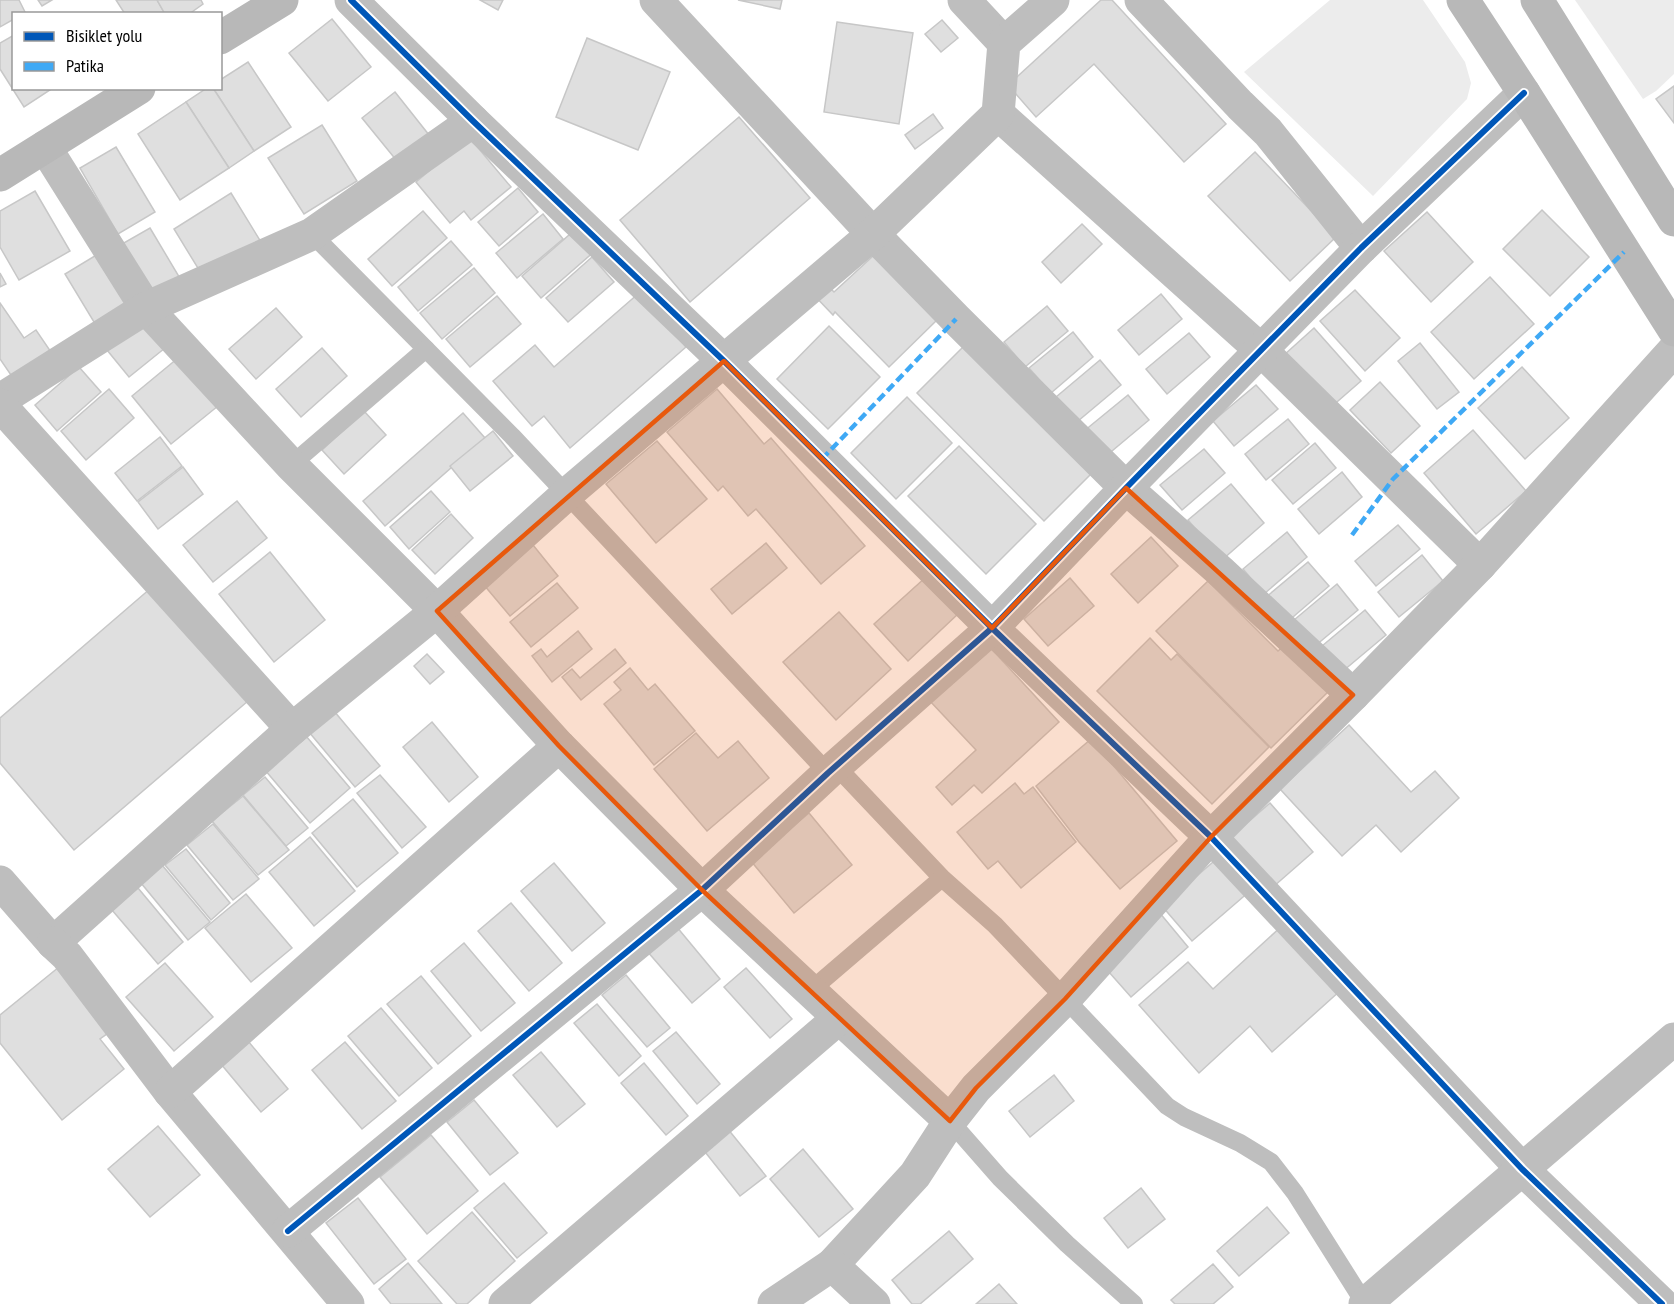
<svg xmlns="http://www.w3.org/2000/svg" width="1674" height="1304" font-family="'PT Sans Narrow',sans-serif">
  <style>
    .green { fill: #ececec }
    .building { fill: #dfdfdf; stroke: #c7c7c7; stroke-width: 1.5 }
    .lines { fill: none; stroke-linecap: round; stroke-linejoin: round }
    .lane { stroke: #bebebe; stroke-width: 18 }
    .street { stroke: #bebebe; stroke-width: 33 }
    .secondary { stroke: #b8b8b8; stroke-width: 33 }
    .quiet { stroke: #3fa9f5; stroke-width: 4.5; stroke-dasharray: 9 4.5; stroke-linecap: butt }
    .cycleway-casing { stroke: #fff; stroke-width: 10 }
    .cycleway { stroke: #0057b8; stroke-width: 6 }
    .marked { fill: #e8590c; fill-opacity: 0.2; stroke: #e8590c; stroke-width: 4.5; stroke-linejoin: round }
  </style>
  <rect width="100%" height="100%" fill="#fff"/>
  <g class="green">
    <path d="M1330,0H1423L1465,62L1471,83L1467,99L1373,196L1244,72Z"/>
    <path d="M1575,0H1674V74L1656,91L1643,99Z"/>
  </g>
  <g class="building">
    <path d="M0,0H19L25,12L22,14H14V19L0,27Z"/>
    <path d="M38,0H52L42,6Z"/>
    <path d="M116,0H157L165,14H125Z"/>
    <path d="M157,0H201L203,4L189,14H165Z"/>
    <path d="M480,0H503L498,10Z"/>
    <path d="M738,0H782L780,9Z"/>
    <path d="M1101,0H1112L1226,124L1184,162L1094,64L1036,117L1008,85Z"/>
    <path d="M332,19L371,67L328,101L289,53Z"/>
    <path d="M942,20L958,38L941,52L925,34Z"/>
    <path d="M837,22L913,33L899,124L824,112Z"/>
    <path d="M14,35V88H53L24,107L0,69V43Z"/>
    <path d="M587,38L670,72L638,150L556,117Z"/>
    <path d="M248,62L291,127L254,151L213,88H220V80Z"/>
    <path d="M1674,86V123L1656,99Z"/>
    <path d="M207,88H213L254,151L229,168L186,102Z"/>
    <path d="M395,92L433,140L401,166L362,118Z"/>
    <path d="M186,102L229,168L180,200L138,134Z"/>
    <path d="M933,114L943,128L915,149L905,135Z"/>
    <path d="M739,117L810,198L690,302L620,220Z"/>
    <path d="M322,125L357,181L304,214L268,158Z"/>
    <path d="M469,137L511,187L471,220L464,211L450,223L416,182Z"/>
    <path d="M116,147L155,212L118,234L80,168Z"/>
    <path d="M1255,152L1336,237L1290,281L1208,196Z"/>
    <path d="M518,188L538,212L499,246L478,222Z"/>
    <path d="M35,191L70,251L19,280L0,247V211Z"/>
    <path d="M231,193L261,242L204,278L174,229Z"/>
    <path d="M1542,210L1589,257L1550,296L1503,249Z"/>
    <path d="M423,211L447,238L392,286L368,259Z"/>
    <path d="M1427,212L1473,262L1431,302L1384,251Z"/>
    <path d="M543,214L563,239L517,278L496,253Z"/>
    <path d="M1082,224L1102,244L1061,283L1042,262Z"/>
    <path d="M150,228L181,280L154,297L122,244Z"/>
    <path d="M577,228L596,250L541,298L522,276Z"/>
    <path d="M451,241L472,265L418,311L398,287Z"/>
    <path d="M98,254L130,307L97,327L65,274Z"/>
    <path d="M873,256L937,320L889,367L835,312L833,315L812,293L824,282L834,292Z"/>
    <path d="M592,257L614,282L568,322L546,298Z"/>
    <path d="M474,268L495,293L442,339L420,313Z"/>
    <path d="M0,273L6,284L0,287Z"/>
    <path d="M1490,277L1534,324L1474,379L1431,332Z"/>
    <path d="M1355,290L1400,338L1365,371L1320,321Z"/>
    <path d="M639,293L686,347L570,448L544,416L532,426L493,381L535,345L554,367Z"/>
    <path d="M1161,294L1182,319L1139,355L1118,330Z"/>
    <path d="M497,296L521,324L470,367L446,339Z"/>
    <path d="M0,303L24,338L36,330L51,352L13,378L0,359Z"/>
    <path d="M1047,306L1068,331L1025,367L1004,342Z"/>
    <path d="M276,308L302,337L256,379L229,349Z"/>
    <path d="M148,317L170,344L129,377L107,350Z"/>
    <path d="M829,326L880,377L828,429L777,379Z"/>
    <path d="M1314,328L1361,381L1330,408L1284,355Z"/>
    <path d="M1073,332L1093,357L1051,393L1029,368Z"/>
    <path d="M1189,333L1210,357L1167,394L1146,369Z"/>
    <path d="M1420,343L1459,392L1437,409L1398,361Z"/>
    <path d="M963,347L1091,474L1044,521L917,393Z"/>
    <path d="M322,348L347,376L301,417L276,389Z"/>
    <path d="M178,358L218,406L171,444L132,396Z"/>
    <path d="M1100,360L1121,385L1078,421L1056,397Z"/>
    <path d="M79,367L101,392L57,431L35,405Z"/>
    <path d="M1522,367L1569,418L1525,459L1478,408Z"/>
    <path d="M1380,382L1420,426L1391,453L1350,410Z"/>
    <path d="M1256,385L1278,409L1234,446L1213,421Z"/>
    <path d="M109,389L134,418L86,460L61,431Z"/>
    <path d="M717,389L764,444L771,438L865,546L821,584L756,509L748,516L723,486L718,491L667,432Z"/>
    <path d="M1128,395L1149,420L1106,456L1084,431Z"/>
    <path d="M907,397L952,443L896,499L851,453Z"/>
    <path d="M364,411L386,435L344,474L322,450Z"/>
    <path d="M463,413L485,438L385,526L363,501Z"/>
    <path d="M1288,419L1309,444L1266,480L1245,454Z"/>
    <path d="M1473,430L1526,491L1476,534L1424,473Z"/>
    <path d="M493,431L513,456L470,491L450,466Z"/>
    <path d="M160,437L182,466L137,501L115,473Z"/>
    <path d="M657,441L707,499L656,543L606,484Z"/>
    <path d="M1315,443L1336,468L1293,504L1272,480Z"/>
    <path d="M959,446L1036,524L986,574L908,496Z"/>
    <path d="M1204,449L1225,473L1182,510L1160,485Z"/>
    <path d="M183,467L203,494L158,529L138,502Z"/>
    <path d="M1342,472L1362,497L1319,534L1298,509Z"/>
    <path d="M1231,484L1264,523L1222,560L1188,520Z"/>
    <path d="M431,491L450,512L409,549L390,527Z"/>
    <path d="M237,501L267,538L213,582L183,545Z"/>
    <path d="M451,514L473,538L435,574L412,550Z"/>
    <path d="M1398,525L1420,549L1376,586L1355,561Z"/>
    <path d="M1287,532L1307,557L1264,594L1243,569Z"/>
    <path d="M1151,537L1178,566L1138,603L1111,574Z"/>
    <path d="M766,543L787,568L732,614L711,589Z"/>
    <path d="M533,545L558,576L510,616L484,585Z"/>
    <path d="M270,552L325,620L274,662L219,594Z"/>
    <path d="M1422,555L1443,581L1399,617L1378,592Z"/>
    <path d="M1308,562L1329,586L1286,623L1265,598Z"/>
    <path d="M926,577L959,613L908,661L874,624Z"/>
    <path d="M1070,578L1094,606L1048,646L1024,619Z"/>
    <path d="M1208,581L1278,651L1286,644L1330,690L1271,748L1156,631Z"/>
    <path d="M557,583L578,608L531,647L510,622Z"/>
    <path d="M1337,584L1358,610L1315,646L1294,620Z"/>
    <path d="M151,588L248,701L74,850L0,763V718Z"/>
    <path d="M1365,610L1386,635L1343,671L1322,646Z"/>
    <path d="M839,612L891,669L836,720L783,662Z"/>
    <path d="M578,631L592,649L552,682L532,656L541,649L547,657Z"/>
    <path d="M1150,638L1171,660L1177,654L1269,747L1212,804L1097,691Z"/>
    <path d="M988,645L1059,722L982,793L974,785L952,805L936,787L976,750L929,700Z"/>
    <path d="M615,649L626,663L581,700L562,677L572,669L580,678Z"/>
    <path d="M427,654L444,672L430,684L414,666Z"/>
    <path d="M630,668L648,690L655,684L695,731L654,765L604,704L621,690L614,682Z"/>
    <path d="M334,711L380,766L355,787L309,732Z"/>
    <path d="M432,722L478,777L449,802L403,747Z"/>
    <path d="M1349,725L1411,792L1435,771L1459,798L1401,852L1376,825L1342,856L1280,789Z"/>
    <path d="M696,733L718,758L738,741L769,778L707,831L654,769Z"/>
    <path d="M306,736L350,788L310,823L265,770Z"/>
    <path d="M1091,739L1177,841L1120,889L1079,842L1036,786Z"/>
    <path d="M380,775L426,827L402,848L357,793Z"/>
    <path d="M265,777L308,828L286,846L243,795Z"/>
    <path d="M1015,783L1024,794L1033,787L1076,842L1021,888L998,861L988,869L957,832Z"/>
    <path d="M243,796L289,850L258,875L212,821Z"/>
    <path d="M353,799L398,853L357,887L312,833Z"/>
    <path d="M1270,803L1313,852L1273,887L1230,838Z"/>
    <path d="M809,813L852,865L794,913L751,861Z"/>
    <path d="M213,824L259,879L233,900L187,845Z"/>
    <path d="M310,837L355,891L314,926L269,872Z"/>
    <path d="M186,849L230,903L211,920L165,865Z"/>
    <path d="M1220,856L1250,891L1192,941L1162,906Z"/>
    <path d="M554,863L605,923L572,951L521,891Z"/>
    <path d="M162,865L210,922L188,940L141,883Z"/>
    <path d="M138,888L183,942L158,964L112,910Z"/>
    <path d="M246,894L292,948L251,982L205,928Z"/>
    <path d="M511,903L562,963L529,991L478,931Z"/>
    <path d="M1159,912L1188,947L1131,997L1101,963Z"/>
    <path d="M1283,925L1341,990L1272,1052L1250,1026L1199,1073L1139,1005L1188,962L1213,989Z"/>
    <path d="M676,926L720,979L692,1003L647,951Z"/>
    <path d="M464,943L515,1003L481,1031L431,971Z"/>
    <path d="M165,963L213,1017L174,1051L126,997Z"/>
    <path d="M59,967L111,1031L100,1039L124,1069L62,1120L0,1043V1015Z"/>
    <path d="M746,968L792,1019L770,1038L724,987Z"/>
    <path d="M626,975L670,1028L647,1047L602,995Z"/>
    <path d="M421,976L471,1036L438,1064L387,1004Z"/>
    <path d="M597,1004L641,1056L619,1076L574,1023Z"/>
    <path d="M381,1008L432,1068L399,1096L348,1036Z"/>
    <path d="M676,1032L720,1084L697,1104L653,1051Z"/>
    <path d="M248,1041L288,1089L261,1112L221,1064Z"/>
    <path d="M345,1042L396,1101L362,1129L312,1070Z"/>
    <path d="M541,1052L585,1104L557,1127L513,1075Z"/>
    <path d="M644,1063L688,1116L666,1135L621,1083Z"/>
    <path d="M1054,1075L1074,1101L1030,1137L1009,1111Z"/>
    <path d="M474,1100L518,1153L490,1175L447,1122Z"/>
    <path d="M723,1123L766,1176L740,1196L698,1143Z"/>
    <path d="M158,1126L200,1175L150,1217L108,1169Z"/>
    <path d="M431,1135L478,1191L427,1234L380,1177Z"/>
    <path d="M803,1149L853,1209L819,1237L770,1179Z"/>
    <path d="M504,1183L547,1233L517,1258L474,1208Z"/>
    <path d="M1141,1188L1165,1219L1128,1248L1104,1218Z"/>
    <path d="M358,1198L406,1259L374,1284L326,1223Z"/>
    <path d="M1267,1207L1289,1233L1239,1276L1217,1251Z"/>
    <path d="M472,1212L515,1261L467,1304H457L418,1261Z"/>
    <path d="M949,1231L973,1259L920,1304H912L892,1280Z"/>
    <path d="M408,1263L442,1304H391L379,1289Z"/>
    <path d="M1213,1264L1233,1287L1213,1304H1175L1171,1300Z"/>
    <path d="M999,1284L1017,1304H976Z"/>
  </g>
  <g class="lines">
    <g class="lane">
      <path d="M312,234L512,436L828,773"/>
      <path d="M291,465L426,349"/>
      <path d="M836,766L942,878L995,925L1167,1106L1184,1117L1240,1143L1271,1162L1295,1193L1365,1304"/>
      <path d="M810,991L942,878"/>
      <path d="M950,1121L1000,1178L1067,1244L1134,1304"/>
    </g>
    <g class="street">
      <path d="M351,0L473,121L724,361L992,628L1211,837L1522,1169L1662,1304"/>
      <path d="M656,0L873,234L956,319L1126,488L1220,571L1353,695"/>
      <path d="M964,0L1004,43"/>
      <path d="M1141,0L1240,105L1268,132L1361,248"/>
      <path d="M998,114L1262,351L1480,565"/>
      <path d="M45,147L146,308L291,465L437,611L559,746L702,890L950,1121"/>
      <path d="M0,400L146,308L312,234L473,121"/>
      <path d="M0,405L292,729"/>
      <path d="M0,882L53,943L292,729L437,611L567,494L873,234L998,114L1004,43L1053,0"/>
      <path d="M53,943L67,956L170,1092L348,1304"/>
      <path d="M170,1092L559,746"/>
      <path d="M288,1231L702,890L828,773L992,628L1126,488L1361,248L1524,93"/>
      <path d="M832,1265L915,1175L950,1121L976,1088L1065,999L1211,837L1353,695L1480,565L1674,350"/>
      <path d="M505,1304L839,1018"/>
      <path d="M774,1304L832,1265L874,1304"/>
      <path d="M1365,1304L1674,1039"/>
    </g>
    <g class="secondary">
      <path d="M1463,0L1524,93L1674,330"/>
      <path d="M1537,0L1674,220"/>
      <path d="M220,38L282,0"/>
      <path d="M0,175L139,88"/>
    </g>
    <g class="quiet">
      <path d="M822,459L956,319"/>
      <path d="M1352,535L1393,479L1624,252"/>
    </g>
    <defs>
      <g id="cycleway">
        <path d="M351,0L473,121L724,361L992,628L1211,837L1522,1169L1662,1304"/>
        <path d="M288,1231L702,890L828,773L992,628L1126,488L1361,248L1524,93"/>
      </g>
    </defs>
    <use href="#cycleway" class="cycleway-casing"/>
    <use href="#cycleway" class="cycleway"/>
  </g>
  <path class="marked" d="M724,361L992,628L1126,488L1353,695L1211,837L1065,999L976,1088L950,1121L702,890L559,746L437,611Z"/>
  <rect x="12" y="12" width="210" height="78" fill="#ffffff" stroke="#999999" stroke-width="1.5"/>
  <rect x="24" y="32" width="30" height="9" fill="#0057b8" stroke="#999999" stroke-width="1.5"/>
  <text x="66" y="42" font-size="18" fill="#000000">Bisiklet yolu</text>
  <rect x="24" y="62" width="30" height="9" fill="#3fa9f5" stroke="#999999" stroke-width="1.5"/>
  <text x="66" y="72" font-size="18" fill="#000000">Patika</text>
</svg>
